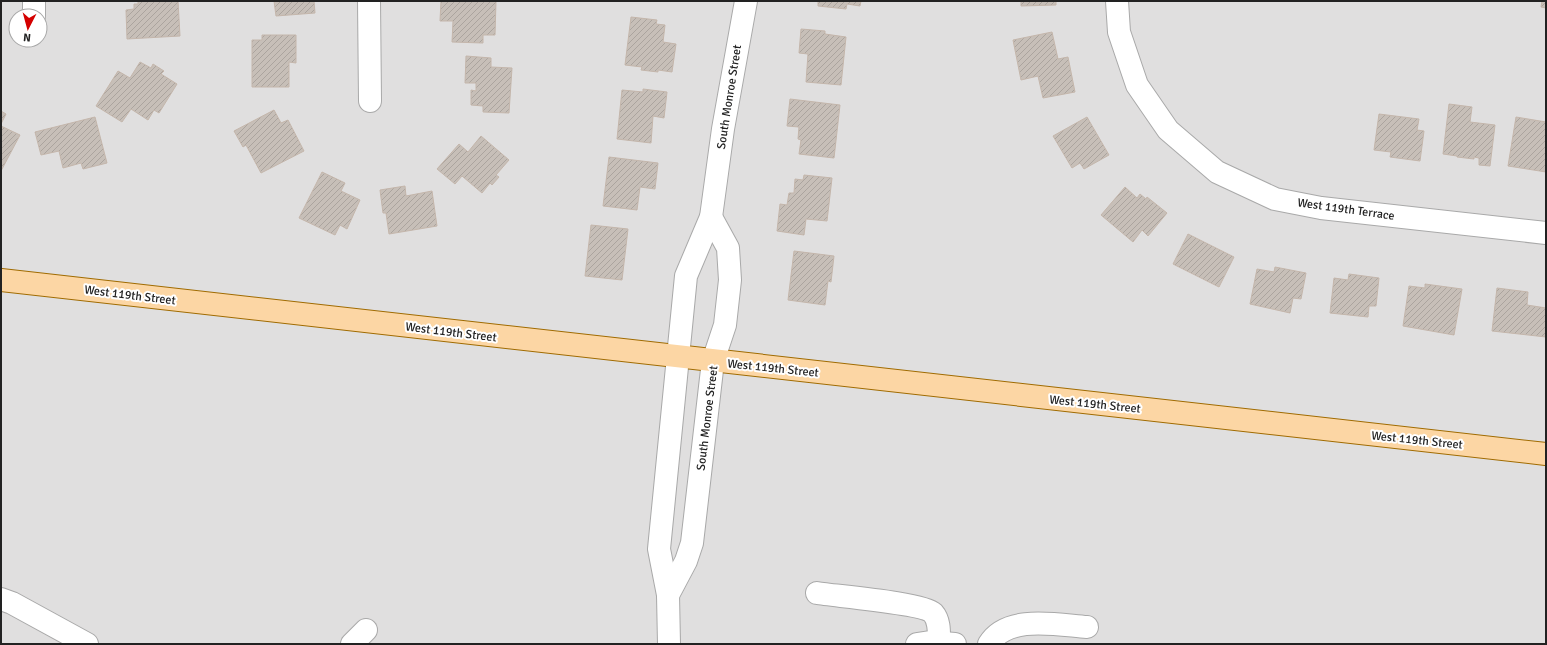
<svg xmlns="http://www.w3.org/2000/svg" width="1547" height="645" font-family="Signika,sans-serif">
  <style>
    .residential { fill: #e0dfdf; fill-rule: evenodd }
    .building { fill: url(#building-hatch); stroke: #c4b6ab }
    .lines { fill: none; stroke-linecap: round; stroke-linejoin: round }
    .minor-casing { stroke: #a9a9a9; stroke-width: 24 }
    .major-casing { stroke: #a06b00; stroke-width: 24 }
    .minor { stroke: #fff; stroke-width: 22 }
    .major { stroke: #fcd6a4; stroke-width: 22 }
    .labels { text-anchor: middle; stroke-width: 4; stroke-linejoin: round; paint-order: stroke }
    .street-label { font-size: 12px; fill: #222; stroke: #fff }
  </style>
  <defs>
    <pattern id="building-hatch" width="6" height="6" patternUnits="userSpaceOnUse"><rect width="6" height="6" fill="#c7bfb8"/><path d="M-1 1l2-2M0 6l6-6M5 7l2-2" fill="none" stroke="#aba49e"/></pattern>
  </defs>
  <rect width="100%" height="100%" fill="#f2efe9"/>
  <path class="residential" d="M1,1H1546V644H1ZM16,16H40V40H16Z"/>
  <g class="building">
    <path d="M138,1H178L180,36L127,39L126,10L134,9V4H138Z"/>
    <path d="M274,1H314L315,13L276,16Z"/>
    <path d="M441,1H496L495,35H483V43L452,42L453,21H440Z"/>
    <path d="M818,1H861L860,6L847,4L846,9L818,6Z"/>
    <path d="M1021,1H1056V5L1021,6Z"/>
    <path d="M1542,1H1546V8L1541,7Z"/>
    <path d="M631,17L657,20L656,24L665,25L663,42L676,44L672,72L658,70V72L641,70L642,67L625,65Z"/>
    <path d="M801,29L825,31V34L846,37L841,85L806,82L808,54L799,53Z"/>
    <path d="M1052,32L1058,59L1068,57L1075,92L1043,98L1038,76L1021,80L1013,40Z"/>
    <path d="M262,35H296V63L289,62V87H252V40H262Z"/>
    <path d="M466,56L491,58V67L512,68L509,113L483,112V106L471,105V90L476,91V83H465Z"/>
    <path d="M140,62L151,68L153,64L164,71L161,74L177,84L159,113L154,110L148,120L131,109L122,122L96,106L118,71L130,78Z"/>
    <path d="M643,89L667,92L664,118L653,116L651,143L617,139L622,90L643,92Z"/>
    <path d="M790,99L840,105L834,158L799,154L801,140L798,139L799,127L787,126Z"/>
    <path d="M1449,104L1472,107L1470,122L1495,125L1490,166L1479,165V158L1474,157V159L1457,157V156L1443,154Z"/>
    <path d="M274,110L281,123L288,120L304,151L261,173L246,145L243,147L234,131Z"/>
    <path d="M1,111L6,114L1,124Z"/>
    <path d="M1379,114L1419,119L1417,130L1424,131L1420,161L1390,157L1391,152L1374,150Z"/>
    <path d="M95,117L107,163L83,169L81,163L63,168L59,151L41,155L35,132Z"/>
    <path d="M1087,117L1109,155L1084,169L1080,163L1072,168L1053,136Z"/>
    <path d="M1516,117L1546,122V172L1508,166Z"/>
    <path d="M1,126L20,135L1,171Z"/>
    <path d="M481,136L509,160L496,175L499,177L492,185L490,183L482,193L462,176L455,184L437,169L459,144L468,152Z"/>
    <path d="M609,157L658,163L655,189L640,187L637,210L603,206Z"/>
    <path d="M322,172L345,183L341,191L360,200L347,229L340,225L335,235L299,218Z"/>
    <path d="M804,175L832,178L827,221L806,219L804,235L777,231L780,204L787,205L789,193H794L795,179L803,180Z"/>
    <path d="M405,186L406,196L432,191L437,226L389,234L386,213H383L380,190Z"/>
    <path d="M1125,187L1137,198L1140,194L1146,199L1147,197L1167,213L1148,236L1142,230L1133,242L1101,215Z"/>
    <path d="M591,225L628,229L622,280L585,276Z"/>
    <path d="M1188,234L1234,257L1219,287L1173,264Z"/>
    <path d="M794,251L834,256L831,282L828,281L825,305L788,300Z"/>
    <path d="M1275,267L1306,273L1301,299L1293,298L1290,313L1250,304L1257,269L1274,272Z"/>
    <path d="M1349,274L1379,278L1376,306H1369L1368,317L1330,313L1334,278L1348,280Z"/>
    <path d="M1425,284L1462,289L1454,335L1403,326L1409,286L1425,288Z"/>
    <path d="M1497,288L1528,292L1527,305L1546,308V337L1492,331Z"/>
  </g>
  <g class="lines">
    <defs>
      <g id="minor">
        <path d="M34,1V16"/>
        <path d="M369,1L370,101"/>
        <path d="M1117,1L1119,32L1137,85L1168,130L1217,172L1275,199L1321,208L1546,233"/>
        <path d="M817,593C835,596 923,603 933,613C940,621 939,632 939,643"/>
        <path d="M668,595L686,561L692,543L713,361L725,325L730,280L728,248L711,217"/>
        <path d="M1,599L12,603L87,644"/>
        <path d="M352,644L366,630"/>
        <path d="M669,644L668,595L659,549L686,276L711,217L723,129L746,1"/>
        <path d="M917,644L930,642L955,644"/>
        <path d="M989,644C1007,614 1058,625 1087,627"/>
      </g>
      <path id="major" d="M1,280L1546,454"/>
    </defs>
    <use href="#minor" class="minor-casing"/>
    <use href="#major" class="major-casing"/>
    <use href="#minor" class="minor"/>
    <use href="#major" class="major"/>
  </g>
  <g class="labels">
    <g class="street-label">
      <text transform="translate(729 97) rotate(-81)" y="4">South Monroe Street</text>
      <text transform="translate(1346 209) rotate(8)" y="4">West 119th Terrace</text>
      <text transform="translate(130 295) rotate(7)" y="4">West 119th Street</text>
      <text transform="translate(451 332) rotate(7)" y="4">West 119th Street</text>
      <text transform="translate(773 368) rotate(6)" y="4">West 119th Street</text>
      <text transform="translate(1095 404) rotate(6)" y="4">West 119th Street</text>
      <text transform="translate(707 418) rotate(-83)" y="4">South Monroe Street</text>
      <text transform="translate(1417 440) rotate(6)" y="4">West 119th Street</text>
    </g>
  </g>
  <rect width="1547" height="645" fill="none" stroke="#222222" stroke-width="4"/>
  <g transform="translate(28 28) rotate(186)"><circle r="19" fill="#ffffff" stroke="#a7a7a7"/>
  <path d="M0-3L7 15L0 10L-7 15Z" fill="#d40000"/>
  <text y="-6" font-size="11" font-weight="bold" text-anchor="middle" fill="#222222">N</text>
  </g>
</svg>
